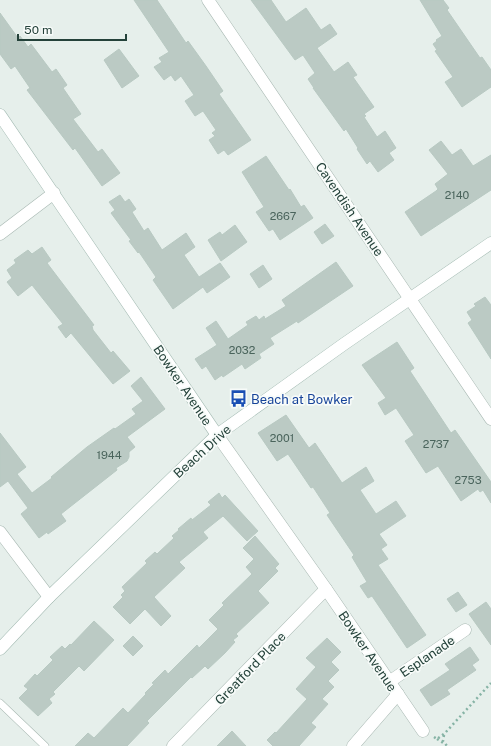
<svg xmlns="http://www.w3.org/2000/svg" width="491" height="746" font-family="'Public Sans',sans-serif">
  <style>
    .building { fill: #bbcac4; stroke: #b8c9c2 }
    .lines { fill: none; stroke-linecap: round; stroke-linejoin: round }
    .lane-casing { stroke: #a8b8b2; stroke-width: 8 }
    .street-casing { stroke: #a8b8b2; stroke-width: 13 }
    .secondary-casing { stroke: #a4bbb3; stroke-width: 13 }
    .path { stroke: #86b3a5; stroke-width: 2.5; stroke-dasharray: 2 3; stroke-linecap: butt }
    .lane { stroke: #fff; stroke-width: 7 }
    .street { stroke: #fff; stroke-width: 12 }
    .secondary { stroke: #fff; stroke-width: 12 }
    .labels { text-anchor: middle; stroke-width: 3.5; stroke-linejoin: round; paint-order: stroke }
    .number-label { font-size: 11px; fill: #4a645c }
    .street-label { font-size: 13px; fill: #24423a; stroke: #f7fbf9 }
    .transit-label { font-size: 13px; fill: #164399; stroke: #f7fbf9; text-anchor: start }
  </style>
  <rect width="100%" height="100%" fill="#e6efeb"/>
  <g class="building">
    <path d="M134,0H157L186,43L188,41L206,66L223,91L219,94L251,140L228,155L224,150L218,154L209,140L215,136L212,133L216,130L203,111L195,116L185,101L194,95L181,76L175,81L171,75L164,80L154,67L162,62L159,58L169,52Z"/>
    <path d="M251,0H271L286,22L306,8L321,30L330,24L337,34L317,48L334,72L348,62L357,75L353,77L374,107L364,114L366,116L364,117L377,137L385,131L396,148L389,153L394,160L378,172L370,161L367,164L357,149L358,148L346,129L344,131L313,88H314L308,79L315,73L303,55L295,60Z"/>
    <path d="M420,0H443L449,8L447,10L480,58L482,57L491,70V87L462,107L445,82L453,77L435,51L437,50L433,44L437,41L436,40L442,36Z"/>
    <path d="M0,13L18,38L20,36L28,47L31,44L52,72L56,69L67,85L63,88L81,114L73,119L98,152L102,149L120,173L102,186L75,148L73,150L27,90L30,88L15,66L11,69L0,54Z"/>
    <path d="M119,49L139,76L122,88L104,60Z"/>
    <path d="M441,141L452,155L461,149L473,166L491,155V190L421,236L405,212L436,191L438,189L435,184L448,174L429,150Z"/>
    <path d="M266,156L289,190L290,189L301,207L304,205L313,218L280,240L273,229L269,231L256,212L264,207L242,172Z"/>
    <path d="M120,195L125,202L129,199L136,209L132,212L144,231L148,228L162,250L186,233L195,247L184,255L199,277L220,263L230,277L207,293L203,287L173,309L153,280L156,277L139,252L138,253L129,241L131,240L111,213L115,210L109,202Z"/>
    <path d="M325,224L334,236L322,244L314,232Z"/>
    <path d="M235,225L247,242L221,261L208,240L220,232L222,235Z"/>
    <path d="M42,247L51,260L47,263L94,325L92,326L93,330L111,353L113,351L130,371L113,384L71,333L66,338L58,327L63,324L32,285L18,296L7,282L12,278L7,270L16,263L14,260L28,250L32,254Z"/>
    <path d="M336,262L353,286L298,323L297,321L270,338L274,344L259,354L261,358L245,369L242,364L223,377L222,375L215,380L206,366L202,369L195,359L217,345L206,328L216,321L228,339L248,325L246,322L256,316L259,320L264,316L265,319L286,306L282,300Z"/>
    <path d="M263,265L272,279L259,288L250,274Z"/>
    <path d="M485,297L491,305V359L468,323L472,320L467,312L476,306L474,304Z"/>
    <path d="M397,342L414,368L410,371L451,433L455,430L491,482V503L483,490L480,492L478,489L461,501L438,466L426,473L405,441L414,435L396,408L385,415L378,403L386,398L362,365Z"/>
    <path d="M141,377L165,409L127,437L135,447L129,452V457L127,461L116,468L117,470L61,514L66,521L48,534L47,532L39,538L21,514L28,508L8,481L0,487V433L26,467L17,474L32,493L52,478L51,477L87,447L114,428L115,429L136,414L132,409L143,401L131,386Z"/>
    <path d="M286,415L309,448L315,443L342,483L366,467L374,481L360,490L376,514L396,501L406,516L379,534L387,545L381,549L388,559L378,565L426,635L407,648L372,596L368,598L360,586L367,582L352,557L354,555L327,515L330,513L313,487L311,488L288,454L277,461L258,433Z"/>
    <path d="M219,493L222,498L225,495L258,531L247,541L223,516L203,532L208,538L179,562L185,568L154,597L171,616L161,626L145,609L130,624L113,607L123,597L121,595L125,591L122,587L147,563L145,561L155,552L157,554L174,538L172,536L179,530L178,529L191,518L192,520L211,505L208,502Z"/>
    <path d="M255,536L279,564L275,568L278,571L258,591L269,603L236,634L238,636L233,640L235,642L225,653L208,669L205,666L192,678L191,677L147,721L149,723L127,746H75L88,733L94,738L123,708L128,713L146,694L145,693L154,684L152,683L165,670L168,674L197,645L199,648L218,629L209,620L224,605L222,603L252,574L246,567L254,559L243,548Z"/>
    <path d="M458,592L467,605L456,612L447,599Z"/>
    <path d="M486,602L491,609V645L469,614Z"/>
    <path d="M94,621L114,640L84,671L79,666L53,692L55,694L49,699L52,703L38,716L19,698L28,689L24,686L35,674L37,676L53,660L50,657L62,646L65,649L70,644L71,645Z"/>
    <path d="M133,636L143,646L133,656L123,646Z"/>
    <path d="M327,638L341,652L331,662L339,670L328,681L334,687L322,699L328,704L311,723L316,727L299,746H273L267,740L275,732L276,733L307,699L296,689L316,667L306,658Z"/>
    <path d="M470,647L479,660L472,665L476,670L447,690L450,694L431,706L420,690L450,670L445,664Z"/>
    <path d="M232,731L246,746H217Z"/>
  </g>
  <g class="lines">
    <defs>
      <path id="lane" d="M0,703L45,746"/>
      <g id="street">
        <path d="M208,0L491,419"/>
        <path d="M0,234L54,193"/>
        <path d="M217,435L326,589L423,731"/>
        <path d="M0,532L49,597"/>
        <path d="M389,682L465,630"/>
        <path d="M173,746L326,589"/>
        <path d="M353,746L398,694"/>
      </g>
      <g id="secondary">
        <path d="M0,115L217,435"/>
        <path d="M0,649L49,597L217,435L344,344L491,243"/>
      </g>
    </defs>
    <use href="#lane" class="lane-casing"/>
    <use href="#street" class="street-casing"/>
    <use href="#secondary" class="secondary-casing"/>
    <g class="path">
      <path d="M444,735L443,741L447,746"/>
      <path d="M434,737L437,739L445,733L491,683"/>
      <path d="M437,739L445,744"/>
    </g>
    <use href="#lane" class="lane"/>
    <use href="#street" class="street"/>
    <use href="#secondary" class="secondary"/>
  </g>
  <defs>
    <symbol id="bus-bare" viewBox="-9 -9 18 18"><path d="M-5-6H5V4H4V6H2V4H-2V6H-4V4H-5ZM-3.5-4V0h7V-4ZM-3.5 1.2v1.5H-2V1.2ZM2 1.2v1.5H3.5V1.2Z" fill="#1a4fb4" stroke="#f7fbf9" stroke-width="2.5" paint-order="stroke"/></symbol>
  </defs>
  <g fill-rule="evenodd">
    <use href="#bus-bare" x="226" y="386" width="25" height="25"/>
  </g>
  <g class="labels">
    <g class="number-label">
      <text x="457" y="199">2140</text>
      <text x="283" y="220">2667</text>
      <text x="242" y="354">2032</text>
      <text x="282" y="442">2001</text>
      <text x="436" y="448">2737</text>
      <text x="109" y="459">1944</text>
      <text x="468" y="484">2753</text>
    </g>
    <g class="street-label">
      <text transform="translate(350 209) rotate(56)" y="5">Cavendish Avenue</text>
      <text transform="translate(183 385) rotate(56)" y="5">Bowker Avenue</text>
      <text transform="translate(202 451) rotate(-42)" y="5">Beach Drive</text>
      <text transform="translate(368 651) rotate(56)" y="5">Bowker Avenue</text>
      <text transform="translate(427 656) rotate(-34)" y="5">Esplanade</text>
      <text transform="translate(250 668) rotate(-46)" y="5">Greatford Place</text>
    </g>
    <g class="transit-label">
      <text x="251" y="404">Beach at Bowker</text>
    </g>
  </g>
  <path d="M18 34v6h108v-6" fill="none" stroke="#24423a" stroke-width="2"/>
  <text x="24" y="34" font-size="12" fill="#24423a" stroke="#f7fbf9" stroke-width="3" paint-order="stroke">50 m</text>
</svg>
